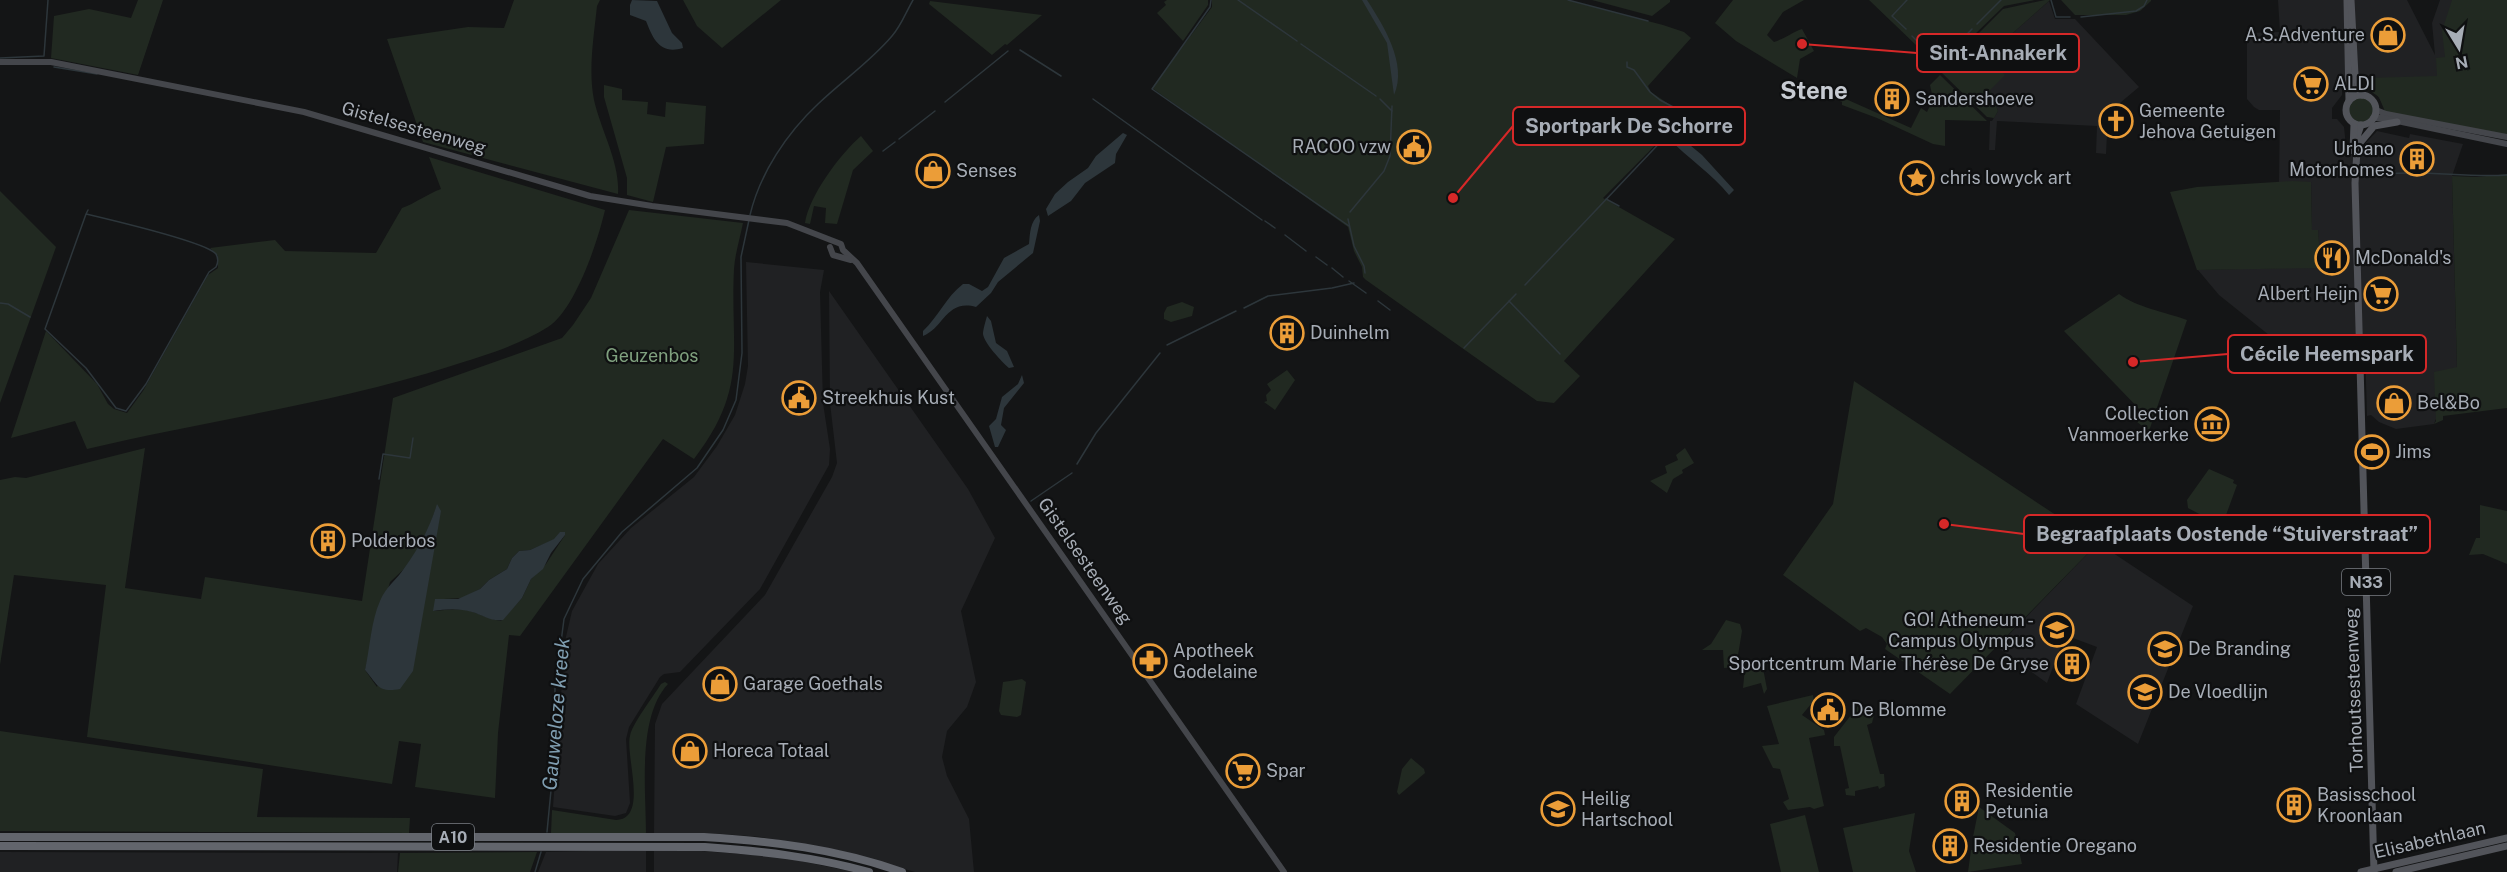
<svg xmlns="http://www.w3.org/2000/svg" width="2507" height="872" font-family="'Public Sans',sans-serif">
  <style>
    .built { fill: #202123 }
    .green { fill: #212921; fill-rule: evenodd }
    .water { fill: #2d363b }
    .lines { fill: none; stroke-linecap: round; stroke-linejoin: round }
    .stream { stroke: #2d363b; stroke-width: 1.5 }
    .secondary { stroke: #44464b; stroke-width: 6 }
    .primary { stroke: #52545a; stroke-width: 7 }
    .highway { stroke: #62656c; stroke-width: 8 }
    .labels { text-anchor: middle; stroke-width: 4.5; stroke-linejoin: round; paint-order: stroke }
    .shield { fill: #0f1011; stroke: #797e84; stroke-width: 1.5 }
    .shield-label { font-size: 16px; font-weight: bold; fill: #a7adb6 }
    .poi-label { font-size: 18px; fill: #a7adb6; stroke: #0f1011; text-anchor: start }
    .street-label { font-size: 18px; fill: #a7adb6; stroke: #0f1011 }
    .park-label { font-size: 18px; fill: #7fa07e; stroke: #0f1011 }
    .water-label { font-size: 20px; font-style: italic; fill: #7f9db0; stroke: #0f1011 }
    .district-label { font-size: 24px; font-weight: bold; fill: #c7cbd2; stroke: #0f1011 }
    .leader { fill: none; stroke: #d62828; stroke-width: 2 }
    .callout-dot { fill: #d62828; stroke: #0f1011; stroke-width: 2 }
    .callout { fill: #0f1011; stroke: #d62828; stroke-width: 2 }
    .callout-label { font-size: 20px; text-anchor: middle; font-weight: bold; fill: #a7adb6 }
  </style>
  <rect width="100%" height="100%" fill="#141516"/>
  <g class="built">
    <path d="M2278,0H2407L2435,55L2432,23L2440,0H2507V126L2385,108L2376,93L2366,88L2365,78L2342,79V95L2332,108V119H2337L2344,127L2346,146H2363L2377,131L2409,138L2410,134L2463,144L2452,176L2457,367L2434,424L2396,429L2379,422L2371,415L2367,416L2365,347H2284L2219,295L2198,270L2320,267L2318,230H2312L2311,182H2279L2280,110H2259L2254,107L2247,99V33L2280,32Z"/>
    <path d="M2049,1L2055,19H2075L2139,87L2108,113L2106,154L2096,153L2097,126L1997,121L1995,150H1989L1990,121H1992L1998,111L1990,90L1987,56Z"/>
    <path d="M746,262L824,270L820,292L823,403L830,449L829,465L760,589L680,672L664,674L660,677L629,727L626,739L630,803L626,813L615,816L553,807L565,641L572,611L598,564L631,528L694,477L717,446L735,415L745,384L748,366Z"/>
    <path d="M829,291L968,489L995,538L961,611L976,682L967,707L947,731L942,757L947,776L969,819L974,872H915L837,850L761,837L709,833L654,834L655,724L662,704L765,595L832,477L837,463L830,403Z"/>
    <path d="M2098,543L2193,606L2138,744L2076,704L2097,647L2065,635L2047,683L1997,647Z"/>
    <path d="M589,851H646V872H538L546,852Z"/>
    <path d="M654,851H702L781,857L854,872H654Z"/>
    <path d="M0,852L398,853L397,872H0Z"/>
  </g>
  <g class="green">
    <path d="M138,0H163L138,75L51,58L54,16L89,9L131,18Z"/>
    <path d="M514,0H600L597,6C594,36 588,69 594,100C601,131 620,162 618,194L423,142L387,39L468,27L504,28Z"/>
    <path d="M683,0H781L722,48L697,26Z"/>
    <path d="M1167,0H1208V5L1183,41L1157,13L1166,5L1164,2Z"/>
    <path d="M1212,0H1567L1663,25L1684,32L1691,38L1648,86L1651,92L1685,115L1603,198L1675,239L1564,361L1580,376L1554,403L1537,401L1366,280L1363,277L1362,267L1354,251L1348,227L1152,88L1212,7Z"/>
    <path d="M1592,0H1670V2L1652,16Z"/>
    <path d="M1733,0H1804L1783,12L1767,35L1774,42C1784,39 1791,33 1802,29L1814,51L1800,59L1797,78L1736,41L1715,23Z"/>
    <path d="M1869,0H2035L2004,6L1940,68Z"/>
    <path d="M2045,0H2050L1987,56L2005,75L1990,90L1998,111L1994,118L1987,117L1942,73V70L2003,9Z"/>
    <path d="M2061,0H2151V1L2140,11L2126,15H2075Z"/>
    <path d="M2452,0H2507V137L2386,114L2379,97L2366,88V78L2437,76L2436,58L2445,57L2442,31Z"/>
    <path d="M930,1L1042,15L1007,45L1005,44L992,55L929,4Z"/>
    <path d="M1940,75L1987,121L1945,120V146L1933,144L1877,118L1842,105V102L1832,98L1830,92L1911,128L1921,108L1927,112L1933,99L1930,85Z"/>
    <path d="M604,85L622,89V100L648,102L647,114L665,117L666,102L706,106L704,144L666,147L653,202L627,195V178L604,97Z"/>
    <circle cx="2361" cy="110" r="13"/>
    <path d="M861,136L873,151L853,170L837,224L825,223L826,208L814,206L810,224L805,223C809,196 840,154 861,136Z"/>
    <path d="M429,157L605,210C598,241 575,310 548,327C520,345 482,356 451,366C333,404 207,420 87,449L75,421L11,438L46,331L97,384L108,404L114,409L127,413L143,391L208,275L218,268V256L210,248L275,240L285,251L376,253L402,208C416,203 427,194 441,189Z"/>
    <path d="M2507,174V408L2443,416V420L2434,424L2436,421L2434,372L2457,367L2452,176L2477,177Z"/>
    <path d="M2292,181L2311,182L2312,230H2318L2321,268L2197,270L2170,192L2197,187Z"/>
    <path d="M0,191L56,247L0,403Z"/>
    <path d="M629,210L743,223C740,238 735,254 734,269C730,351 749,387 694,459L663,439L520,636L509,635L498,733L495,798L415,787L421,744L399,741L392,784L87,737L106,585L14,575L0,665V480L15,477L26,478L145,448L125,588L201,599L205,577L362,601L393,398L562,338L573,325L591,298ZM437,505L377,687L365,670L390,582L403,570L414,555L430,525ZM565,535L546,564L531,579L522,598L501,621C490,619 483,615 473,612C460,607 446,610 434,611L435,605L444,599L463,598L480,589L489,580L507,569L512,558L519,551L530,550Z"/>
    <path d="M2119,294C2136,307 2165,312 2187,320L2149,431L2137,422L2144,414L2064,331Z"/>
    <path d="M1182,302L1194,307L1192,316L1171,322L1164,319V313L1167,307Z"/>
    <path d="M1287,370L1295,380L1275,410L1264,402L1267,401L1266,395L1271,390L1267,384Z"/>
    <path d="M1854,381L2098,543L1950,694L1885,649L1887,644L1882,637L1866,628L1860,631L1783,575L1833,504Z"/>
    <path d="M1685,448L1694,463L1682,470L1683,473L1673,479L1667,493L1650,481L1667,473L1665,466L1678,460L1676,455Z"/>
    <path d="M2209,469L2234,480L2233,483L2237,485L2222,526L2188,508L2187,500Z"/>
    <path d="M2480,505L2507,511V564L2483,554L2469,555L2476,538H2480Z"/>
    <path d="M1726,620L1740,624L1742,631L1736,667L1724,668L1723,650H1702L1711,644Z"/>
    <path d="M1758,663H1762L1767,689L1764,694L1761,683L1743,688L1745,668L1747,671L1759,668Z"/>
    <path d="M1022,679L1026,682L1021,715L1017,717L1001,715L999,711L1003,682Z"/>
    <path d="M665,682L668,684C637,717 646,790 646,834L551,833L552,810L616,820C649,819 625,756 630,736C632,724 653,697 661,684Z"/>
    <path d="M1813,695L1814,703L1811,704L1802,715L1824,730L1825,735L1809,738L1824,806L1814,809L1810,807L1788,810L1783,802L1789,799L1780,769L1773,768L1762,746L1779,744L1767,706Z"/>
    <path d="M1861,705L1874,715L1872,723L1867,725L1880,774H1884L1885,786L1879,789L1878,786L1855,791V796L1846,795L1845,789L1849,788L1840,746H1834V737L1858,706Z"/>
    <path d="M0,731L263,769L257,817L410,818L409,833L0,831Z"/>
    <path d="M1411,758L1424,769L1425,773L1399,795L1397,792L1402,769Z"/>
    <path d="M1979,807L2015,833L2022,864L1968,872L1971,850L1988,852L1987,839L1973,837Z"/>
    <path d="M1915,813L1909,851L1916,872H1853L1843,828Z"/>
    <path d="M1805,815L1819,872H1781L1770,824Z"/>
    <path d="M537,852L530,872H398L400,853Z"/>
  </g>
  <g class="water">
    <path d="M632,0L657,1L672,33L682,43L683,48C660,55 653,39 646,21L630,15V5Z"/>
    <path d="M1362,0H1367C1383,25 1408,64 1394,95L1387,43Z"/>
    <path d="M1674,132L1702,155L1734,190L1729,195C1712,174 1688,158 1668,138Z"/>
    <path d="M1123,133L1127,135L1116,154L1115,163L1085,183L1071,201L1048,216L1046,209L1055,194L1068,182L1088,168L1096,156Z"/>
    <path d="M1039,215L1040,221L1033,253L998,282L991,293L976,307C946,299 944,328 923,336V331C938,317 946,297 963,284H969L982,291L988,287L1004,258L1029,244C1030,234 1030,221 1039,215Z"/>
    <path d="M987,316L991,321L996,343L1007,351L1014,367L1009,368C1002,362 984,343 983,334C983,329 986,320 987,316Z"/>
    <path d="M1022,375L1024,383L1004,408L1001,425L1006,430L998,447H995L989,426L996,419L1002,397L1018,384Z"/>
    <path d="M437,504L441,511L413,671L400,689C378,693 378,685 365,670C370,648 371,621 380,601C386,586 397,580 405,567C419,548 430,527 437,504Z"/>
    <path d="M560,532H565V535L551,553L543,569L531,579L522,598L503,620C492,622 483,615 472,612C459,608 446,609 433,611L435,599H458L480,589L489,580L507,569L512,558L519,551L530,550L554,539Z"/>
  </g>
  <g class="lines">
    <g class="stream">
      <path d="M1211,0L1210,7L1152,89L1349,226"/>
      <path d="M1238,0L1297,41"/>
      <path d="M1568,0L1648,21"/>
      <path d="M2051,0L2056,17H2070"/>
      <path d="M2081,17L2136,11L2144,6L2147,0"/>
      <path d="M1977,24L2001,0"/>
      <path d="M1906,29L1892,16L1907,0"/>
      <path d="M1912,36L1939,63L1972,29"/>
      <path d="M1301,44L1376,96"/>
      <path d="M1020,50L1061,76"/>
      <path d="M0,58L44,56L48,0"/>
      <path d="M1627,62V67L1634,70L1650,92L1660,100L1692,117L1723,114"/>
      <path d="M54,67L97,74"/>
      <path d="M1093,99L1262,220"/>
      <path d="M1380,99L1392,111"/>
      <path d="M945,102L1008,51"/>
      <path d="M899,139L935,111"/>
      <path d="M883,151L895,142"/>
      <path d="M2387,174C2427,170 2467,178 2507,175"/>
      <path d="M1606,199L1619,206"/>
      <path d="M1350,212L1384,171L1390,156L1392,106"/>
      <path d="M86,214C107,219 206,242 216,254C219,259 218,263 216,267L209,272L146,384L126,411L116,408L86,368L45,329L86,214L88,210"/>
      <path d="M750,215C760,173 787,133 818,104C843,80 870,62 892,36C901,26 906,12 913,0"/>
      <path d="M1348,219L1354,246L1364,266L1365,273"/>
      <path d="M1265,221L1275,228"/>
      <path d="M1285,235L1306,251"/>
      <path d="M1316,257L1327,265"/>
      <path d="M1332,268L1343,277"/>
      <path d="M1349,281L1366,293"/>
      <path d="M1525,285L1687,114"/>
      <path d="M1378,301L1390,310"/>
      <path d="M1509,301L1560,354"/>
      <path d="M0,303L8,304L30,317"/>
      <path d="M1244,308L1268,296L1332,288L1354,283"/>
      <path d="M1167,345L1236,311"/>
      <path d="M1464,348L1516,294"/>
      <path d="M1077,464L1096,433L1160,353"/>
      <path d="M379,479L383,454L410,458L413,438"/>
      <path d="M1031,501L1072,473"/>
      <path d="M547,832L554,759L555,688L564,619L583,579L622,532L697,468L723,430L736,400L742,353L741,257L749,220"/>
      <path d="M535,872L541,852"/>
    </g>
    <g class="secondary">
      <path d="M0,62H51L304,112L590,196L652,206L787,223L841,244L843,250L857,263L1284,872"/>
      <path d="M2376,110L2386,114L2507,137"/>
      <path d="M2373,118H2383L2507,144"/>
      <path d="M830,247L833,255L851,260"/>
    </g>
    <g class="primary">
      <path d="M2347,0L2349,101"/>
      <path d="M2351,0L2355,75L2362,95"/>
      <path d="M2350,75L2353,97"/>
      <circle cx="2361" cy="110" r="15"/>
      <path d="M2361,125L2358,134L2355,183L2374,872"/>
      <path d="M2359,144L2374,126L2397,122"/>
      <path d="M2353,151L2354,124"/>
      <path d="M2361,872L2507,838"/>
      <path d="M2396,872L2507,846"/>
    </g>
    <g class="highway">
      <path d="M0,837H704C772,841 838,849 902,872"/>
      <path d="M0,846L705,847C761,851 815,857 869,872"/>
    </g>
  </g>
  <defs>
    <symbol id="shop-ring" viewBox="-11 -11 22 22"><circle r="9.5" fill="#0f1011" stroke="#eb9d38" stroke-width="1.5"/><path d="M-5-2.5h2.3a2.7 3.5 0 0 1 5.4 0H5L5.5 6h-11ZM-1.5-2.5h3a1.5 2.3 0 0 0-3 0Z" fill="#eb9d38"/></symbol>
    <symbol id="supermarket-ring" viewBox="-11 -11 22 22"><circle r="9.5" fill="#0f1011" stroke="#eb9d38" stroke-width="1.5"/><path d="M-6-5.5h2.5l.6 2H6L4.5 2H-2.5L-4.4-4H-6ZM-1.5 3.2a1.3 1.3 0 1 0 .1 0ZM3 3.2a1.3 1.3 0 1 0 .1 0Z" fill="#eb9d38"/></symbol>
    <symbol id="building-ring" viewBox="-11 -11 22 22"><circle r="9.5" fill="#0f1011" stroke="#eb9d38" stroke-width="1.5"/><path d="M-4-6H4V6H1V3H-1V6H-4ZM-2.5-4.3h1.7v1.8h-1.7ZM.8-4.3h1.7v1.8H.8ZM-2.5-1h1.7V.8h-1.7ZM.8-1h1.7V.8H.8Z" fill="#eb9d38"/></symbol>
    <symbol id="church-ring" viewBox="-11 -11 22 22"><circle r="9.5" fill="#0f1011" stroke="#eb9d38" stroke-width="1.5"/><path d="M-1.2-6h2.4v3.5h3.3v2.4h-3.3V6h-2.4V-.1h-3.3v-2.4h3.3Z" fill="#eb9d38"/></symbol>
    <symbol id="civic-ring" viewBox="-11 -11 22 22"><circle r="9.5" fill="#0f1011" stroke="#eb9d38" stroke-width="1.5"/><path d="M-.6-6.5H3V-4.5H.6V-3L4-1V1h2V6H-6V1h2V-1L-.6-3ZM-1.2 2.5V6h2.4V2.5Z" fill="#eb9d38"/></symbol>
    <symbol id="sight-ring" viewBox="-11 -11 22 22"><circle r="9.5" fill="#0f1011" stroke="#eb9d38" stroke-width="1.5"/><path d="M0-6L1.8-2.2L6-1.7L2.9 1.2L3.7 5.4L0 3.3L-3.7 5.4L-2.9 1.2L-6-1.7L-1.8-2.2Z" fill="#eb9d38"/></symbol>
    <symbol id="restaurant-ring" viewBox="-11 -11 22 22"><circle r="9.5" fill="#0f1011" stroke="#eb9d38" stroke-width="1.5"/><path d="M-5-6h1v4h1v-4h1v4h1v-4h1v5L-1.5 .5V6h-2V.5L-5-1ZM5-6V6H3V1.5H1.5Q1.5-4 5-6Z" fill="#eb9d38"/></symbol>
    <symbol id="museum-ring" viewBox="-11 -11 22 22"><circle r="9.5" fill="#0f1011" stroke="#eb9d38" stroke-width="1.5"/><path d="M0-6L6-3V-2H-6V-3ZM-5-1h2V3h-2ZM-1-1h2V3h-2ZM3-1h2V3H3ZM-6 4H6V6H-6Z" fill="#eb9d38"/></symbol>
    <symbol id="stadium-ring" viewBox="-11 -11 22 22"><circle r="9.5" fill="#0f1011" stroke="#eb9d38" stroke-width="1.5"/><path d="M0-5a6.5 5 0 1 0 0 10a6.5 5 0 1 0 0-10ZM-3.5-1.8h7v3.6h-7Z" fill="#eb9d38"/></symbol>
    <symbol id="school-ring" viewBox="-11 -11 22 22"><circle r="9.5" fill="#0f1011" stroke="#eb9d38" stroke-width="1.5"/><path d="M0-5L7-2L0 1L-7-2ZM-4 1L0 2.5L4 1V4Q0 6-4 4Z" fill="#eb9d38"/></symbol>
    <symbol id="pharmacy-ring" viewBox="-11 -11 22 22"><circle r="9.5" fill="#0f1011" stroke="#eb9d38" stroke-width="1.5"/><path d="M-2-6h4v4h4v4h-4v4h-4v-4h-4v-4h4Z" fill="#eb9d38"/></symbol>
  </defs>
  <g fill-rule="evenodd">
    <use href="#shop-ring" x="2369" y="16" width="38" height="38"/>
    <use href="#supermarket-ring" x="2292" y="65" width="38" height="38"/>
    <use href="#building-ring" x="1873" y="80" width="38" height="38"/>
    <use href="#church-ring" x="2097" y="102" width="38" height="38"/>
    <use href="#civic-ring" x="1395" y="128" width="38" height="38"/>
    <use href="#building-ring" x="2398" y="140" width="38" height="38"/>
    <use href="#shop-ring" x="914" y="152" width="38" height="38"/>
    <use href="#sight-ring" x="1898" y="159" width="38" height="38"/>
    <use href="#restaurant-ring" x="2313" y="239" width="38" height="38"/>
    <use href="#supermarket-ring" x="2362" y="275" width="38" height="38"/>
    <use href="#building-ring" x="1268" y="314" width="38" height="38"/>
    <use href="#civic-ring" x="780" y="379" width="38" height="38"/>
    <use href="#shop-ring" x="2375" y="384" width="38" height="38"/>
    <use href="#museum-ring" x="2193" y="405" width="38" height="38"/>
    <use href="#stadium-ring" x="2353" y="433" width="38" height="38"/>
    <use href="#building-ring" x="309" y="522" width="38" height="38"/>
    <use href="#school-ring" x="2038" y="611" width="38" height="38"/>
    <use href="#school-ring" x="2146" y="630" width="38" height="38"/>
    <use href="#pharmacy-ring" x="1131" y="642" width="38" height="38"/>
    <use href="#building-ring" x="2053" y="645" width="38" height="38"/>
    <use href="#shop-ring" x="701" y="665" width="38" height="38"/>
    <use href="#school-ring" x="2126" y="673" width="38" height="38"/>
    <use href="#civic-ring" x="1809" y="691" width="38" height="38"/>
    <use href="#shop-ring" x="671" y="732" width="38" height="38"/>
    <use href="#supermarket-ring" x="1224" y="752" width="38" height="38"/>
    <use href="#building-ring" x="1943" y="782" width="38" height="38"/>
    <use href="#building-ring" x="2275" y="786" width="38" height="38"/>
    <use href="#school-ring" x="1539" y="790" width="38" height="38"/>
    <use href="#building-ring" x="1931" y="827" width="38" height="38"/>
  </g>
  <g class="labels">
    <g class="shield">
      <rect x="2342" y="569" width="48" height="26" rx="4.5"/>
      <rect x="432" y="824" width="42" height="26" rx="4.5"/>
    </g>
    <g class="shield-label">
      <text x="2366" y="588">N33</text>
      <text x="453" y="843">A10</text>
    </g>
    <g class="poi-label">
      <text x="2365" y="41" text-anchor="end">A.S.Adventure</text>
      <text x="2334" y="90">ALDI</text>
      <text x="1915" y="105">Sandershoeve</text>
      <text x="2139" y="117">Gemeente<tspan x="2139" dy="21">Jehova Getuigen</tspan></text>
      <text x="1391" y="153" text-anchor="end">RACOO vzw</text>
      <text x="2394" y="155" text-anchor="end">Urbano<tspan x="2394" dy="21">Motorhomes</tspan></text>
      <text x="956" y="177">Senses</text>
      <text x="1940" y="184">chris lowyck art</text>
      <text x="2355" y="264">McDonald's</text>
      <text x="2358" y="300" text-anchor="end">Albert Heijn</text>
      <text x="1310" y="339">Duinhelm</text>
      <text x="822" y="404">Streekhuis Kust</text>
      <text x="2417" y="409">Bel&amp;Bo</text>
      <text x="2189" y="420" text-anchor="end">Collection<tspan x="2189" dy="21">Vanmoerkerke</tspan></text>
      <text x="2395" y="458">Jims</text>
      <text x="351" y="547">Polderbos</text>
      <text x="2034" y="626" text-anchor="end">GO! Atheneum -<tspan x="2034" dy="21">Campus Olympus</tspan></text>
      <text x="2188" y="655">De Branding</text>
      <text x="1173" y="657">Apotheek<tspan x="1173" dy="21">Godelaine</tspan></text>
      <text x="2049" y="670" text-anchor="end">Sportcentrum Marie Thérèse De Gryse</text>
      <text x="743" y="690">Garage Goethals</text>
      <text x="2168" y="698">De Vloedlijn</text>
      <text x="1851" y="716">De Blomme</text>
      <text x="713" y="757">Horeca Totaal</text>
      <text x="1266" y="777">Spar</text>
      <text x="1985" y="797">Residentie<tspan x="1985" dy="21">Petunia</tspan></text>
      <text x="2317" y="801">Basisschool<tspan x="2317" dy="21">Kroonlaan</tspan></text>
      <text x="1581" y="805">Heilig<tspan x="1581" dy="21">Hartschool</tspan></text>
      <text x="1973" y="852">Residentie Oregano</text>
    </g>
    <g class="street-label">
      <text transform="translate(414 128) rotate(16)" y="6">Gistelsesteenweg</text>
      <text transform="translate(1085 561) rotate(55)" y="6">Gistelsesteenweg</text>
      <text transform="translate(2354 690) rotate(-92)" y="6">Torhoutsesteenweg</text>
      <text transform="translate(2430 840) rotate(-13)" y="6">Elisabethlaan</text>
    </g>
    <g class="park-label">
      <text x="652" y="362">Geuzenbos</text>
    </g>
    <g class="water-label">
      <text transform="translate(556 714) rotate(-85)" y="7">Gauweloze kreek</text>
    </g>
    <g class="district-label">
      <text x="1814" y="99">Stene</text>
    </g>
  </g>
  <path class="leader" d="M1802 44L1917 53M1453 198L1513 126M2133 362L2228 354M1944 524L2024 534"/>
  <g class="callout-dot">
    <circle cx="1802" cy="44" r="6"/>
    <circle cx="1453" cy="198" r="6"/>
    <circle cx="2133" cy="362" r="6"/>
    <circle cx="1944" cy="524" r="6"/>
  </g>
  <g class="callout">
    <rect x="1917" y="34" width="162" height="38" rx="6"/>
    <rect x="1513" y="107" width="232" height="38" rx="6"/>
    <rect x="2228" y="335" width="198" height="38" rx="6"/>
    <rect x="2024" y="515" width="406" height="38" rx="6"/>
  </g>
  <g class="callout-label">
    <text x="1998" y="60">Sint-Annakerk</text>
    <text x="1629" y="133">Sportpark De Schorre</text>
    <text x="2327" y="361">Cécile Heemspark</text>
    <text x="2227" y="541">Begraafplaats Oostende “Stuiverstraat”</text>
  </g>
  <g transform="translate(2459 48) rotate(169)" stroke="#0f1011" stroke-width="4.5" paint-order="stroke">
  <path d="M0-4.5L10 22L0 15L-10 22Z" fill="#a7adb6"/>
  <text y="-9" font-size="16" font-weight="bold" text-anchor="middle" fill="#a7adb6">N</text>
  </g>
</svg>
